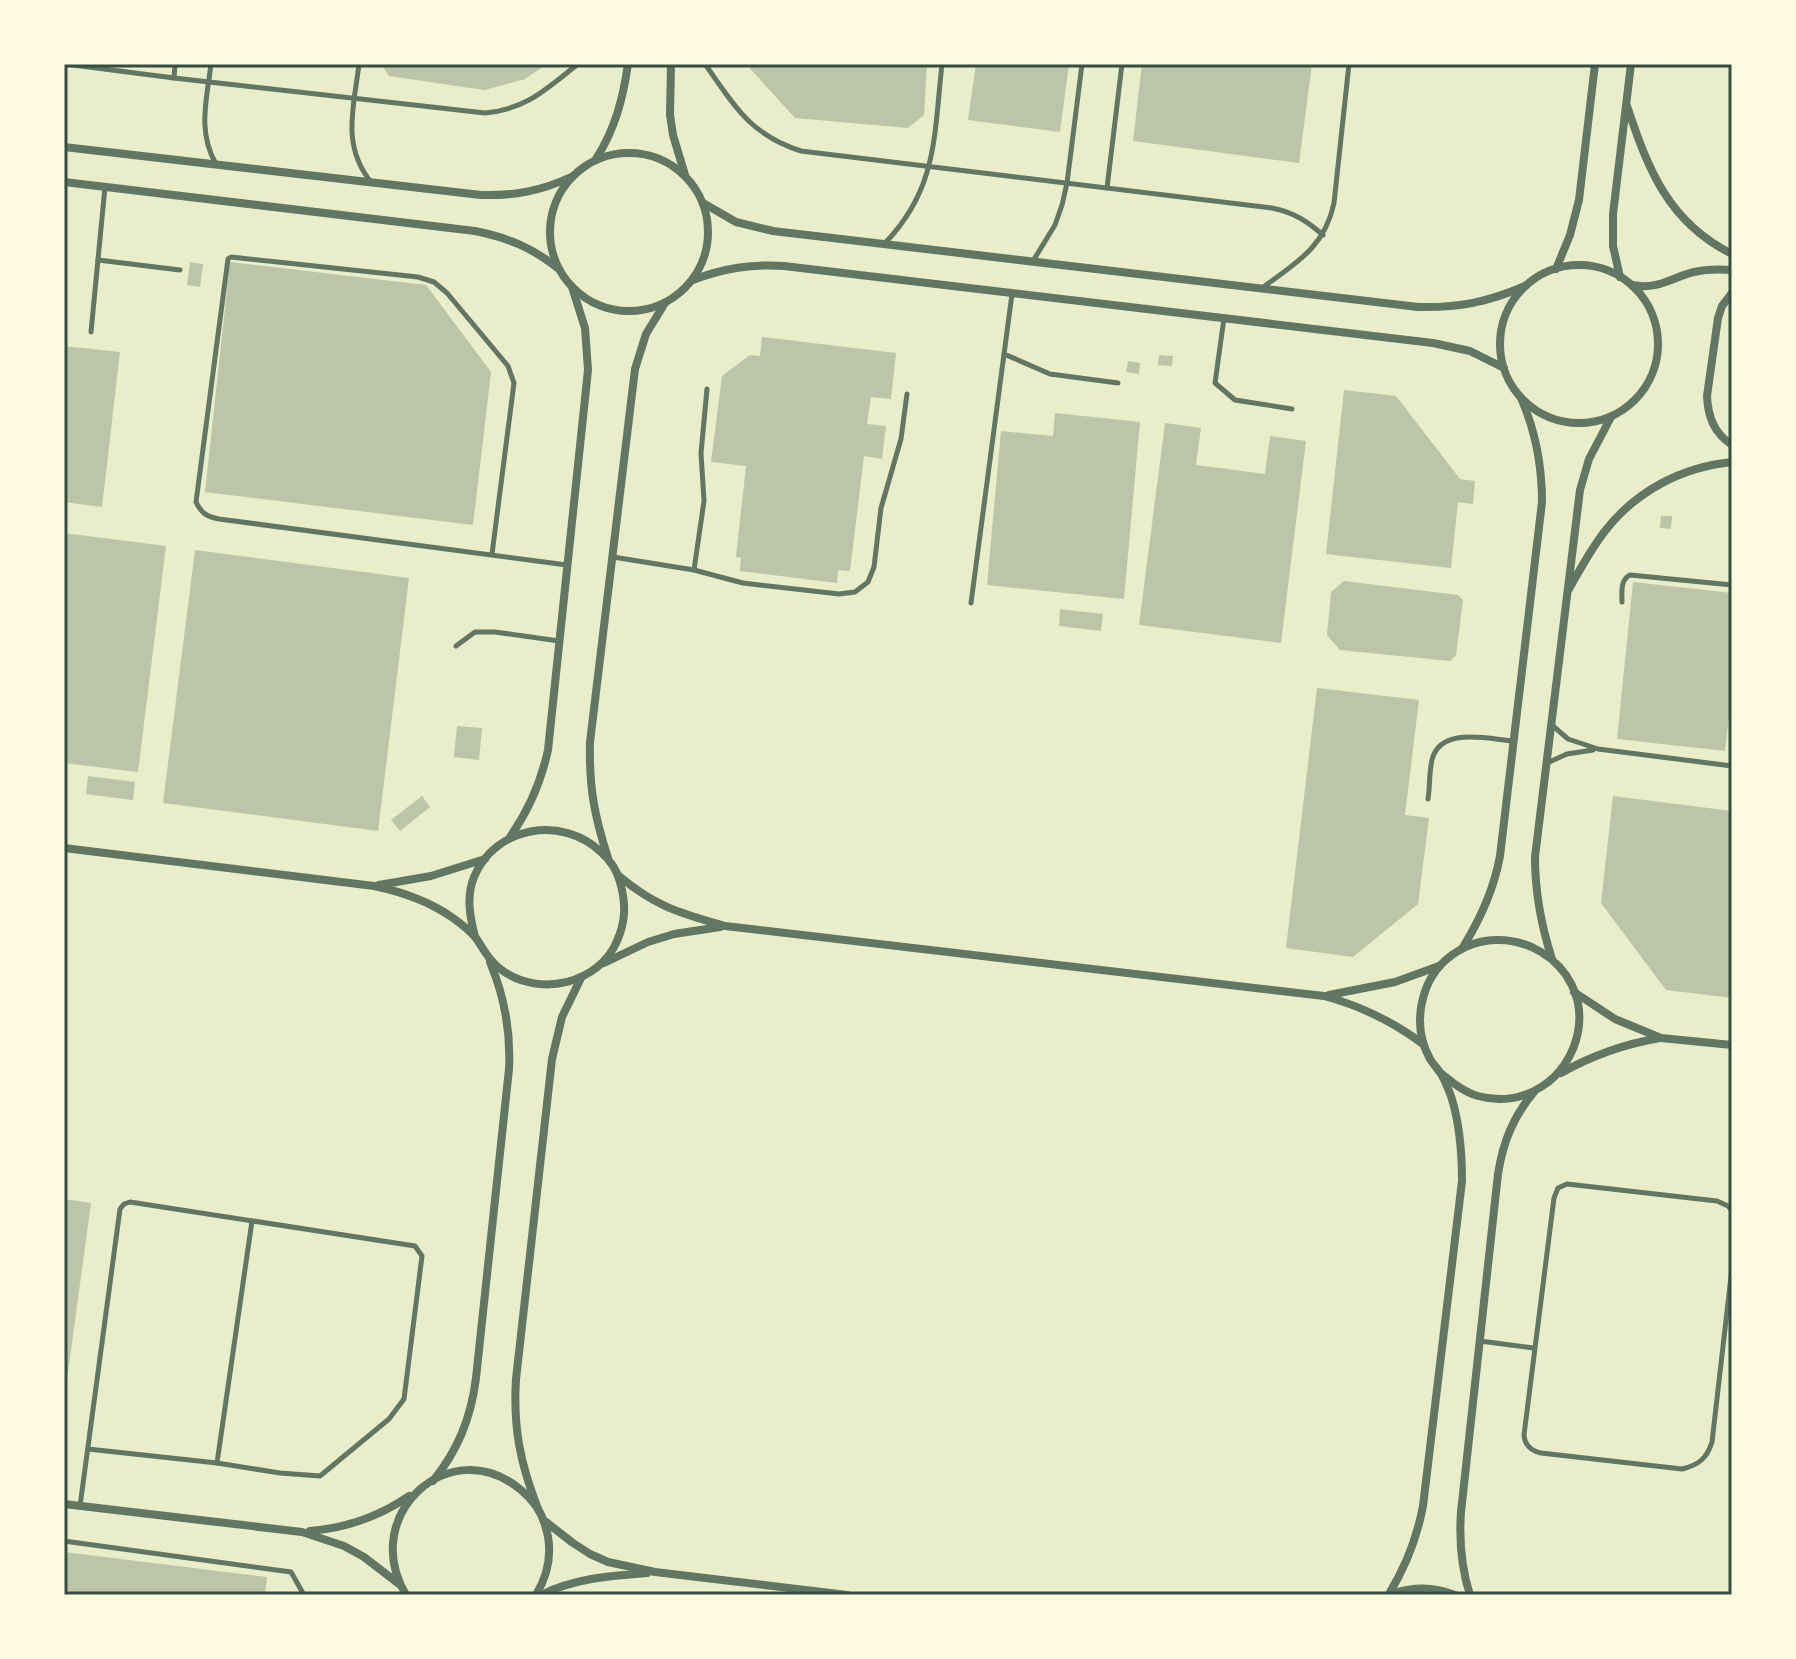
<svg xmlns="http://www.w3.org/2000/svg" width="1796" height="1659" font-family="'Source Sans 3',sans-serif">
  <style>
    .building { fill: #bcc5a7 }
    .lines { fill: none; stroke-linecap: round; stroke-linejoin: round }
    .service { stroke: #617663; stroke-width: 5 }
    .minor { stroke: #617663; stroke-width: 8 }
    .neatline { fill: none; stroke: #344e41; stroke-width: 3 }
  </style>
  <rect width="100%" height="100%" fill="#e9edc9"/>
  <g class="building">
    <path d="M381,64H547L525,79L484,90L389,76Z"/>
    <path d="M746,64H927L924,115L908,128L795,118Z"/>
    <path d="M976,64H1069L1060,132L968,120Z"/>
    <path d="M1142,64H1312L1299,163L1133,141Z"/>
    <path d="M190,262L203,264L200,287L187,285Z"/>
    <path d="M230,262L426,285L491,372L473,525L205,492Z"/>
    <path d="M762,337L896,353L891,399L871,397L867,424L886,426L882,459L864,456L850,571L838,570L837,583L740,571L741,558L736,557L746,466L711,462L722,376L750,355L760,356Z"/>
    <path d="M64,346L120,352L102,507L64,502Z"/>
    <path d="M1159,355L1173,356L1172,366L1158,365Z"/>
    <path d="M1128,361L1140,363L1139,374L1126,372Z"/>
    <path d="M1344,390L1396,396L1460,479L1475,481L1473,504L1458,502L1451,568L1326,554Z"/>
    <path d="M1055,413L1140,422L1124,599L987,585L1001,431L1053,436Z"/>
    <path d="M1165,423L1201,428L1196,465L1265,474L1270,436L1306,441L1281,643L1139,625Z"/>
    <path d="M1661,516H1672L1671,529L1660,528Z"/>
    <path d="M64,533L166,546L138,772L64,763Z"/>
    <path d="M195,550L409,578L378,831L163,803Z"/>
    <path d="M1344,581L1458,595L1463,600L1456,655L1450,661L1340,650L1327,635L1331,592Z"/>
    <path d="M1633,582L1732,593V688L1725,751L1617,739Z"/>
    <path d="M1060,609L1103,614L1101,631L1059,626Z"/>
    <path d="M1317,688L1419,700L1405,815L1429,818L1418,904L1353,957L1286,948Z"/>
    <path d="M457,726L482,728L479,760L454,757Z"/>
    <path d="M88,776L135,782L133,800L86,794Z"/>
    <path d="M422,796L430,807L400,831L391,820Z"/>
    <path d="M1613,796L1732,811V998L1666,990L1601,903Z"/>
    <path d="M64,1199L91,1203L66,1387H64Z"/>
    <path d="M64,1552L267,1577L265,1595H64Z"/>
  </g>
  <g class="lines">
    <g class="service">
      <path d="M65,64L174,78L485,113C527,109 546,89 578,64"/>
      <path d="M211,64C207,99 197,131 216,164"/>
      <path d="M359,64C354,107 341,145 371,182"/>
      <path d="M705,64C734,105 750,135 801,151L1272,208C1293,212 1307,221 1323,235"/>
      <path d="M174,78L175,64"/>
      <path d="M1107,188L1122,64"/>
      <path d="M885,243C938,188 934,134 942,64"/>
      <path d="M98,260L180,270"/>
      <path d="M1033,261L1055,225L1062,205L1067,183L1082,64"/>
      <path d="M1262,288C1296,263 1325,247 1334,203L1349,64"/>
      <path d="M1224,318L1215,383L1235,400L1292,409"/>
      <path d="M91,332L105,187"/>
      <path d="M1004,354L1050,374L1118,383"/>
      <path d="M492,554L514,383L508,366L447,293L434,282L418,277L231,257L228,259L196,502C201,513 207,517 219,519L567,565"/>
      <path d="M613,557L694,570L743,583L839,594L855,592L868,582L874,567L881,508L901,439L907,394"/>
      <path d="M694,570L704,501L701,453L707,389"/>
      <path d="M1622,602C1622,592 1620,580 1630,575L1732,585"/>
      <path d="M971,603L1012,294"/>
      <path d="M456,646L475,632H495L559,641"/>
      <path d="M1553,726L1568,739L1598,749L1732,766"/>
      <path d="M1547,763L1567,754L1593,750"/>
      <path d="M1428,799C1430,787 1429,772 1432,760C1440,726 1488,739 1513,741"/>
      <path d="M1732,1211L1728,1206L1717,1201L1567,1184L1558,1188L1554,1198L1524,1435C1525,1446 1531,1451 1541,1453L1682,1469C1699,1465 1707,1458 1712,1442L1732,1268"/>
      <path d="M1480,1341L1534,1348"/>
      <path d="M88,1449L217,1463L252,1221"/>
      <path d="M80,1506L120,1209L124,1204L130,1202L415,1246L422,1256L404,1399L389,1419L320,1476L280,1473L217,1463"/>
      <path d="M64,1541L291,1572L304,1595"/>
    </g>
    <g class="minor">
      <path d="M671,64L670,115L673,135L685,175"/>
      <path d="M1627,106C1648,169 1668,222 1732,254"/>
      <path d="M64,147L481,195C514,196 541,191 571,177"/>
      <circle cx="629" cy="232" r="79"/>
      <path d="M596,159C615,129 623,99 628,64"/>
      <path d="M64,182L475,231C509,238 531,247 559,269"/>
      <path d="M703,203L736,222L773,231L1418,307C1459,308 1488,302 1525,286"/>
      <circle cx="1579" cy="344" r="79"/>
      <path d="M1556,269L1570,235L1579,200L1595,64"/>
      <path d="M1620,277L1613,246V214L1631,64"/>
      <path d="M693,280C724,268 751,264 784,266L1433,343L1470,351L1504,368"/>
      <path d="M1632,285C1658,290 1670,278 1694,272C1706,269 1719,269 1732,270"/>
      <path d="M1732,293L1722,306L1718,318L1707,396C1708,417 1714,433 1732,445"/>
      <path d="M1569,589C1580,569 1591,549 1605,531C1636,491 1682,467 1732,462"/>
      <path d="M510,837C529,810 541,782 548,750L588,370L585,328L572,287"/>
      <path d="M64,848L374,886C403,892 429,901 453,918C460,923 470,931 476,938C484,950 490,962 503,971C540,997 599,984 617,941C626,921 626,903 620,882C617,870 610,860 601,852C562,815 495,826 474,877C466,897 470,917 475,937"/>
      <path d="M608,858C594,815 589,787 590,742L635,369L646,334L665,303"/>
      <path d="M619,876C656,907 680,913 725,926L1324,996C1362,1006 1392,1021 1423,1044"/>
      <path d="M379,885L431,876L485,859"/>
      <path d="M1463,947C1481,918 1494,889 1500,856L1542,502C1542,464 1536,432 1521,398"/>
      <path d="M1552,959C1541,925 1535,893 1535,857L1580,490L1589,459L1611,417"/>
      <path d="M604,963L648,942L674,934L720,927"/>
      <path d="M1574,992L1615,1019L1661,1038L1732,1045"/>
      <path d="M1329,995L1395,982L1439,966"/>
      <path d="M1561,1073C1593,1055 1624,1044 1660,1038"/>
      <path d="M433,1481C458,1450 471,1418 476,1378L509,1069C511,1031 505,998 490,962"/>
      <path d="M64,1504L302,1532L344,1546L364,1557L399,1584"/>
      <path d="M538,1509C520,1463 513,1427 516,1379L552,1059L562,1017L581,978"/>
      <path d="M546,1522L573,1543L590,1554L608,1562L655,1572L847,1595"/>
      <path d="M310,1531C346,1528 380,1516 409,1496"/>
      <path d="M1389,1594C1406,1566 1417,1538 1423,1506L1462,1181C1462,1152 1460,1124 1451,1096C1448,1089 1445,1080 1441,1074C1438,1069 1433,1064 1430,1059C1411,1025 1420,978 1452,955C1508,914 1591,962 1578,1032C1569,1079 1524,1109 1478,1096C1464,1092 1453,1083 1442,1074"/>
      <path d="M1390,1594C1413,1587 1432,1586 1455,1595"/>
      <path d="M406,1595C358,1514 451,1431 521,1490C532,1499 541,1511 545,1525C553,1549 549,1573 536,1595"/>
      <path d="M541,1595C575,1578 610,1576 647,1573"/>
      <path d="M1470,1595C1461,1567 1459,1541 1461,1512L1498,1174C1503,1142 1513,1117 1534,1092"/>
    </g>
  </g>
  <rect width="1796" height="1659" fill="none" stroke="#fefae0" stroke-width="132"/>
  <rect x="66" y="66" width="1664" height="1527" class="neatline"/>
</svg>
